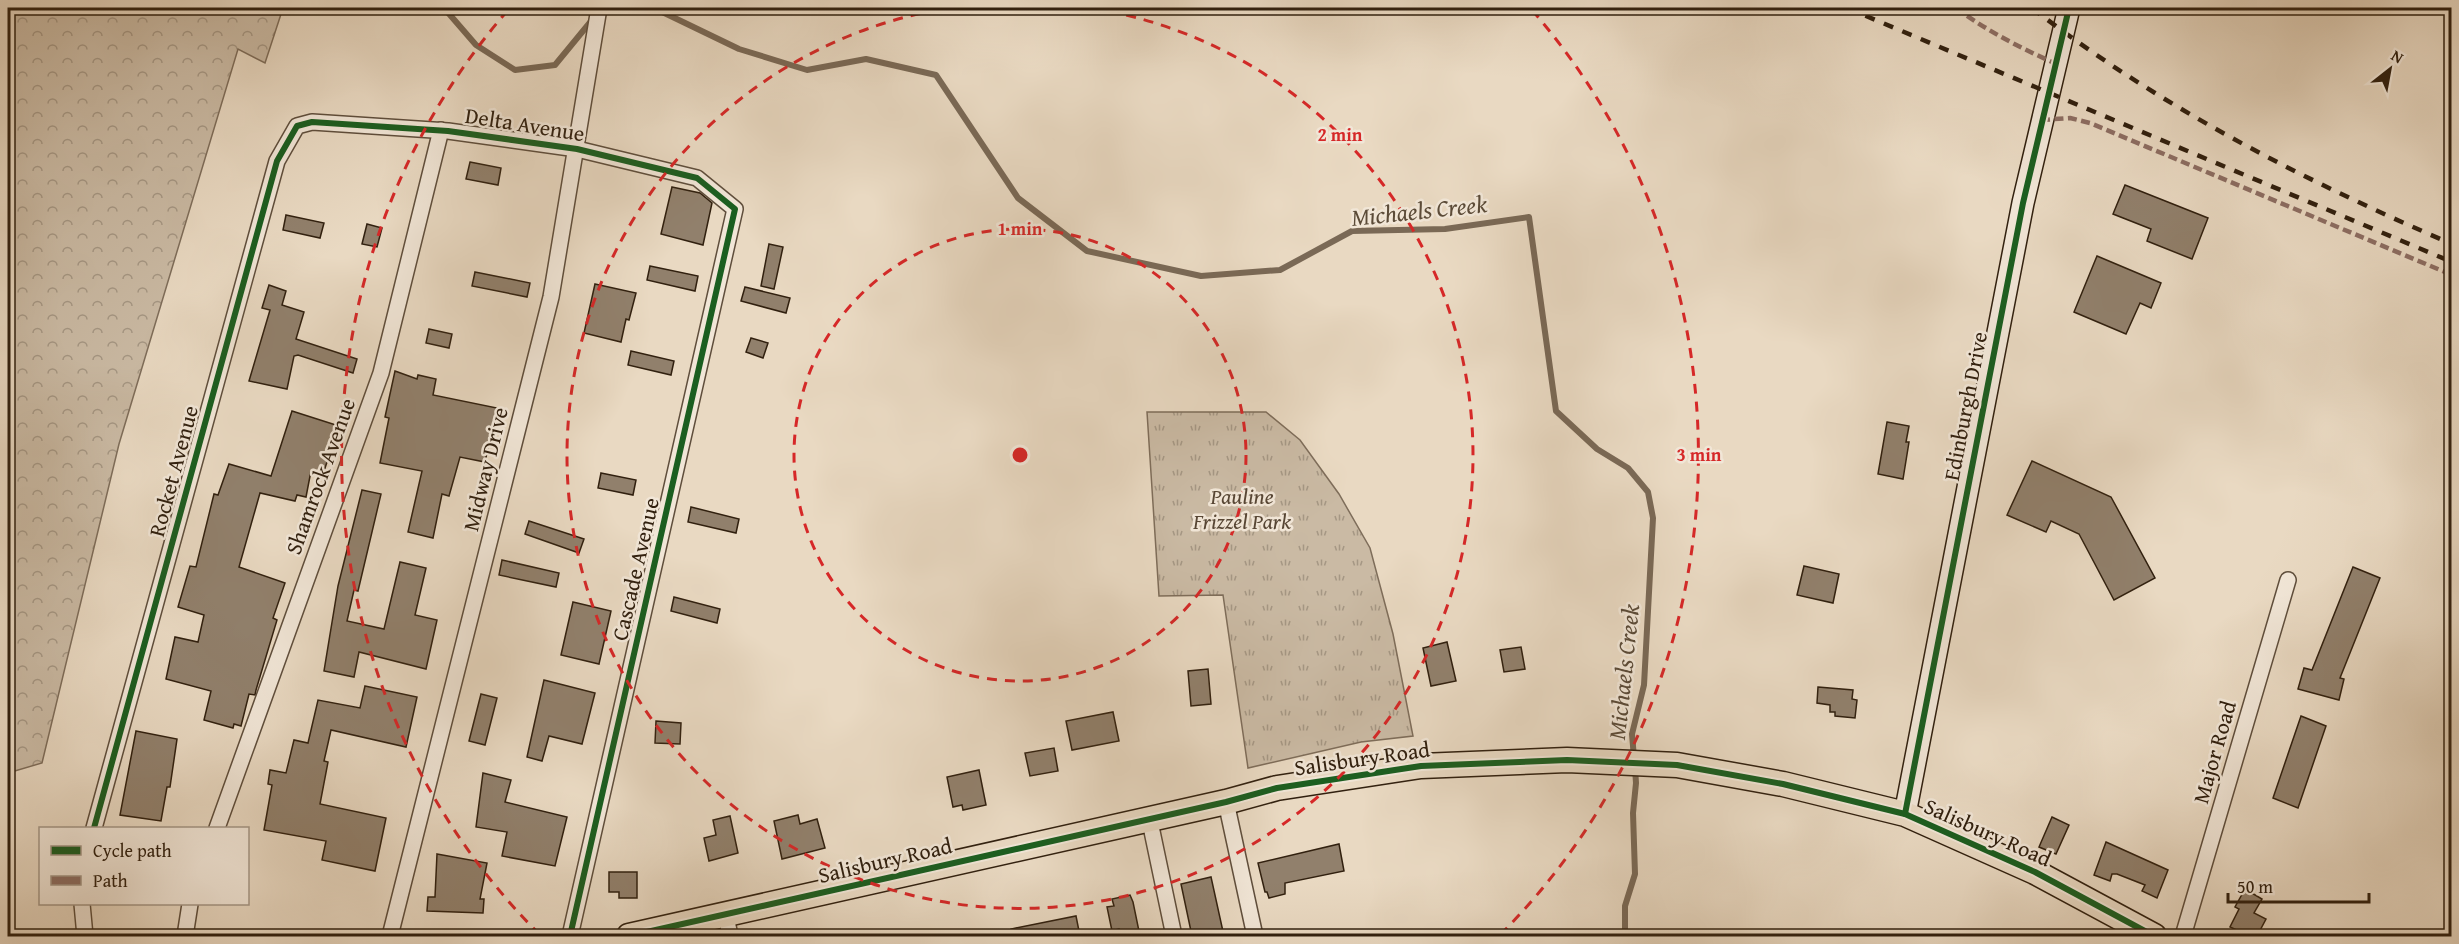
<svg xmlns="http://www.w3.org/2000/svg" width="2459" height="944" font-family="'Gentium Book Plus',serif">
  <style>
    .forest { fill: url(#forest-crowns); stroke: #7e6d5a; stroke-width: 1.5 }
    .park { fill: url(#park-tufts); stroke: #7e6d5a; stroke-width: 1.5 }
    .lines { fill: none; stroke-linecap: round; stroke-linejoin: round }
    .stream { stroke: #7a6956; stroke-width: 6 }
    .building { fill: #91806c; stroke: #31200f; stroke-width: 1.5 }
    .street-casing { stroke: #5f4e3c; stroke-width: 18 }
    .secondary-casing { stroke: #31200f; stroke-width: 24 }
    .primary-casing { stroke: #31200f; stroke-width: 27 }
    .street { stroke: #f1e6d7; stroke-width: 15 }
    .secondary { stroke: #f1e6d7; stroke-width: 21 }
    .primary { stroke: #e9d9c2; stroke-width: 24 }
    .rail { stroke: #31200f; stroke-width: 4.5; stroke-dasharray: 10 10; stroke-linecap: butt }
    .quiet { stroke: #8d6e63; stroke-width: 4.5; stroke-dasharray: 9 4.5; stroke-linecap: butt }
    .cycleway-casing { stroke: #f1e6d7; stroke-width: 10 }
    .cycleway { stroke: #1b5e20; stroke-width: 6 }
    .ring { fill: none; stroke: #d62828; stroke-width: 3; stroke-dasharray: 10 8 }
    .labels { text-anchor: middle; stroke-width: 5; stroke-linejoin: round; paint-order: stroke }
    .street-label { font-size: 22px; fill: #31200f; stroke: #f1e6d7 }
    .park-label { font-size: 22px; font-style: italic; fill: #574634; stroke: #f1e6d7 }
    .water-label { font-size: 24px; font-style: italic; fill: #5b4b38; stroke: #f1e6d7 }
    .centre { fill: #d62828; stroke: #f1e6d7; stroke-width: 3 }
    .ring-label { font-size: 18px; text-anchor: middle; font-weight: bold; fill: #d62828; stroke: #f1e6d7; stroke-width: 5; stroke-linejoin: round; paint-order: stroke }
  </style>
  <defs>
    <pattern id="forest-crowns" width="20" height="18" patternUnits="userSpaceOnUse" patternTransform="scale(1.5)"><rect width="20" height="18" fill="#cabaa4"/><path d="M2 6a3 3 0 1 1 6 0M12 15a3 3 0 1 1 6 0" fill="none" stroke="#a59784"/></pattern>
    <pattern id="park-tufts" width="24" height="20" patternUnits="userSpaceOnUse" patternTransform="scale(1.5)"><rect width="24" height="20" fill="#cabaa4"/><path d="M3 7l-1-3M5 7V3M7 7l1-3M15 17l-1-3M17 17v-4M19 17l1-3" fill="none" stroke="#a59784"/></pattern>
  </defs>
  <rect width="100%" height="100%" fill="#e9d9c2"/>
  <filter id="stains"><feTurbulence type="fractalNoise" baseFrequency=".00333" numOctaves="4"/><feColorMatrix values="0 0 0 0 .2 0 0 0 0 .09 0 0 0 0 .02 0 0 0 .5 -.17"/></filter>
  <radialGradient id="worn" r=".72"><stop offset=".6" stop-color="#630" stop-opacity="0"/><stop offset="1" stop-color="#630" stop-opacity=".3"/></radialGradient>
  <path class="forest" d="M8,8H283L265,63L238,49L119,444L42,763L8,773Z"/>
  <path class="park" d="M1147,412H1266L1300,440L1339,494L1370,548L1393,634L1413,736L1361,742L1248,768L1223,595L1159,596Z"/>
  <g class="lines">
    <g class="stream">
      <path d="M444,8L476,45L515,70L555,65L592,20"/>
      <path d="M654,8L739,49L807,70L866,59L936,75L1018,198L1087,251L1201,276L1280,270L1352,231L1445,229L1529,217L1556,411L1597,449L1628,468L1648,492L1653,518L1644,685L1632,734L1634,758"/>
      <path d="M601,10L646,8"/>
      <path d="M1625,936V906L1635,874L1633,813L1636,783L1635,768"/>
    </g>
  </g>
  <g class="building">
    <path d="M470,162L501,168L498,185L466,179Z"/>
    <path d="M2125,185L2208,218L2192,259L2147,241L2151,229L2113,214Z"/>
    <path d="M672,187L700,193L712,203L703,245L661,234Z"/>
    <path d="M286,215L324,223L320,238L283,230Z"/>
    <path d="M367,224L382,228L377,247L362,244Z"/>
    <path d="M769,244L783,247L774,289L761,286Z"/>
    <path d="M2097,256L2161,283L2151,308L2140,303L2126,334L2074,312Z"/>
    <path d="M650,266L698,276L695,291L647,280Z"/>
    <path d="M475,272L530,283L527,297L472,286Z"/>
    <path d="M595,284L636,293L629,320L626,319L621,342L584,333Z"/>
    <path d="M269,285L286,291L282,305L304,312L296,339L357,359L353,373L298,355L294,356L287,389L249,381L270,310L262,308Z"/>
    <path d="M745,287L790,298L786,313L741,301Z"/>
    <path d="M429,329L452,334L449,348L426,343Z"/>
    <path d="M751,338L768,343L763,358L746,352Z"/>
    <path d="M631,351L674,361L671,375L628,365Z"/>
    <path d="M395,371L417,379L418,375L436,379L433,395L497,408L485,462L460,457L449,496L442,494L433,538L408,532L422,471L380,463L389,418L385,417Z"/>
    <path d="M292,411L339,426L323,474L311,471L306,497L297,495L295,501L260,493L239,567L285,583L273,618L277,620L256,690L255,695L249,694L241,726L234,724L233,728L204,720L211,691L166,679L175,637L198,642L204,615L178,607L190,566L196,567L214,494L218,495L229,464L271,476Z"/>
    <path d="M1887,422L1909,426L1906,442H1909L1903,479L1878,474Z"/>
    <path d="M2032,461L2111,497L2155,578L2114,600L2079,534L2051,521L2046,532L2007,515Z"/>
    <path d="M601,473L636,480L633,495L598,488Z"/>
    <path d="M362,490L381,494L358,591L354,590L347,621L384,629L400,562L426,568L415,615L437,620L426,669L359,652L354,677L324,671L338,586Z"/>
    <path d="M691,507L739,519L736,533L688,522Z"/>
    <path d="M529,521L584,539L579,553L525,534Z"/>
    <path d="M502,560L559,573L556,587L499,575Z"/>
    <path d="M1804,566L1839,574L1833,603L1797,595Z"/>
    <path d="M2353,567L2380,578L2340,678L2344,679L2339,700L2298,689L2304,668L2312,670Z"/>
    <path d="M674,597L720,609L717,623L671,611Z"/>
    <path d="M573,602L611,611L599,664L561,655Z"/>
    <path d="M1447,642L1456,681L1431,686L1423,648Z"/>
    <path d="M1521,647L1525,669L1504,672L1500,650Z"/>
    <path d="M1208,669L1211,704L1191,706L1188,671Z"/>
    <path d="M544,680L595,693L582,744L549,736L542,761L527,757Z"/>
    <path d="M365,686L417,697L406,747L331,730L324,761L328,762L320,804L386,818L375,871L322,860L326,841L264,830L272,785L268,784L270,770L286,773L294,740L308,743L318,700L360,708Z"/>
    <path d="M1818,687L1853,690L1852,699L1857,700L1855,718L1835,716V712H1830V705L1817,703Z"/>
    <path d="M481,694L497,698L485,745L469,741Z"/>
    <path d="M1113,712L1119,741L1072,750L1066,721Z"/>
    <path d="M2301,716L2326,726L2298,808L2273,798Z"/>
    <path d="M656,721L681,723L680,744L655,743Z"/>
    <path d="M136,731L177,739L170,787H167L161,821L120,815Z"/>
    <path d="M1054,748L1058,771L1030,776L1025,753Z"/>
    <path d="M979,770L986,805L963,810L962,805L953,807L947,777Z"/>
    <path d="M483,773L511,780L505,802L567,817L555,866L502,856L507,832L476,827Z"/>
    <path d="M798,815L800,824L817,819L825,848L782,859L774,821Z"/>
    <path d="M730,816L738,853L709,861L704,838L716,835L713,820Z"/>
    <path d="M2052,817L2069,825L2056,854L2039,847Z"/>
    <path d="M2106,842L2168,870L2157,898L2142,891L2145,885L2117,874H2112L2110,881L2094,875Z"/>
    <path d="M1339,844L1344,871L1285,883V894L1269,898L1267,892H1265L1258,863Z"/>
    <path d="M437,854L487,863L480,899H484L483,913L427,911L428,897H435Z"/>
    <path d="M609,872H637V898H619V892H609Z"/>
    <path d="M1211,877L1224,936H1192L1181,884Z"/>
    <path d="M2245,889L2262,899L2254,913L2266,919L2257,936H2236L2239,931L2230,927L2239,909L2235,907Z"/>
    <path d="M1130,895L1133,902L1140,936H1121L1119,929L1112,931L1107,907L1114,906L1112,899Z"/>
    <path d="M1076,916L1080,936H1011V929Z"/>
  </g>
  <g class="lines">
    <defs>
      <g id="street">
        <path d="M1226,802L1255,936"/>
        <path d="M1149,817L1174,936"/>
        <path d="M94,828L277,161L297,126L312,122L448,131L577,149L697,178L735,209L570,936"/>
        <path d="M217,828L381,373L441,130"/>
        <path d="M82,904L85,936"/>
        <path d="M726,916L730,936"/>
        <path d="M185,936L190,904"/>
        <path d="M390,936L551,297L599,8"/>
        <path d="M2183,936L2288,580"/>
      </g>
      <path id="secondary" d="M1905,814L2023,203L2069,8"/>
      <path id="primary" d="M629,936L1226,802L1277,788L1421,766L1567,760L1677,765L1783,784L1905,814L2035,872L2154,936"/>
    </defs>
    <use href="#street" class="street-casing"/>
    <use href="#secondary" class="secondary-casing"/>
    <use href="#primary" class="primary-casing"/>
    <use href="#street" class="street"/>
    <use href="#secondary" class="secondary"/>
    <use href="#primary" class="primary"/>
    <g class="rail">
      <path d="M1847,8L2452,262"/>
      <path d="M2032,8C2160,107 2303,180 2452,244"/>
    </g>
    <g class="quiet">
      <path d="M1956,8C1987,31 2019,47 2054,63"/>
      <path d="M2041,120L2070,118L2090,123L2452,275"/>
    </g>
    <defs>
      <g id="cycleway">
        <path d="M1905,814L2023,203L2069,8"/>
        <path d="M94,828L277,161L297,126L312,122L448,131L577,149L697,178L735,209L570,936"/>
        <path d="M629,936L1226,802L1277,788L1421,766L1567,760L1677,765L1783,784L1905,814L2035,872L2154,936"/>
      </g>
    </defs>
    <use href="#cycleway" class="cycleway-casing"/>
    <use href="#cycleway" class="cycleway"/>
  </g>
  <g class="ring">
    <circle cx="1020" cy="455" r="226"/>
    <path d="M1091 8A453 453 0 1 1 949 8"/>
    <path d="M540 935A679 679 0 0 1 508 10M1532 10A679 679 0 0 1 1500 935"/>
  </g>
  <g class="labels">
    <g class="street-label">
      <text transform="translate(525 124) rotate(9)" y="8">Delta Avenue</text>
      <text transform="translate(1965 406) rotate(-79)" y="8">Edinburgh Drive</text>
      <text transform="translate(485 469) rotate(-76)" y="8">Midway Drive</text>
      <text transform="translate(173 471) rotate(-75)" y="8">Rocket Avenue</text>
      <text transform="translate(320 476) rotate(-70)" y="8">Shamrock Avenue</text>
      <text transform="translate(635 569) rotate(-77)" y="8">Cascade Avenue</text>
      <text transform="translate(2214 752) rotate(-74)" y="8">Major Road</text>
      <text transform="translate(1362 758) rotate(-8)" y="8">Salisbury Road</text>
      <text transform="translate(1988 832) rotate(24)" y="8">Salisbury Road</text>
      <text transform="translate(885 860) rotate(-13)" y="8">Salisbury Road</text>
    </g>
    <g class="park-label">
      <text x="1242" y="504">Pauline<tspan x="1242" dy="25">Frizzel Park</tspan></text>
    </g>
    <g class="water-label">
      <text transform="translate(1419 211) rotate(-6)" y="8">Michaels Creek</text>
      <text transform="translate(1624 672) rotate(-84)" y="8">Michaels Creek</text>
    </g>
  </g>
  <circle cx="1020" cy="455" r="9" class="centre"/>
  <g class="ring-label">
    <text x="1340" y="141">2 min</text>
    <text x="1020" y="235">1 min</text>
    <text x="1699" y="461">3 min</text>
  </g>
  <rect width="2459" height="944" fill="none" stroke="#e9d9c2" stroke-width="30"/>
  <rect x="9" y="9" width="2441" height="926" fill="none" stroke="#31200f" stroke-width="3"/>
  <rect x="15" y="15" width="2429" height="914" fill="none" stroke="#31200f" stroke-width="1.5"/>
  <rect x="39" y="827" width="210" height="78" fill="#f1e6d7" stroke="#a49787" stroke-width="1.5"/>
  <rect x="51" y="846" width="30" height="9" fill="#1b5e20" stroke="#a49787" stroke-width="1.5"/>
  <text x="93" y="857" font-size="18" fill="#31200f">Cycle path</text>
  <rect x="51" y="876" width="30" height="9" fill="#8d6e63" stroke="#a49787" stroke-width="1.5"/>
  <text x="93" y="887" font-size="18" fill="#31200f">Path</text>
  <g transform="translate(2390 69) rotate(31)" stroke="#f1e6d7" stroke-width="4.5" paint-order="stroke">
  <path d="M0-4.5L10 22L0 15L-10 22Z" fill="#31200f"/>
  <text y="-9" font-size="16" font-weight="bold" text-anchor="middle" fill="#31200f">N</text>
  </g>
  <path d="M2228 893v9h141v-9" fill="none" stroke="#31200f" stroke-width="3"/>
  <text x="2237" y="893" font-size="18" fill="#31200f" stroke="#f1e6d7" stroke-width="4.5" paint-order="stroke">50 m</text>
  <rect width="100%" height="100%" filter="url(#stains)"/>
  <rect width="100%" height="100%" fill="url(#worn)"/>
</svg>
